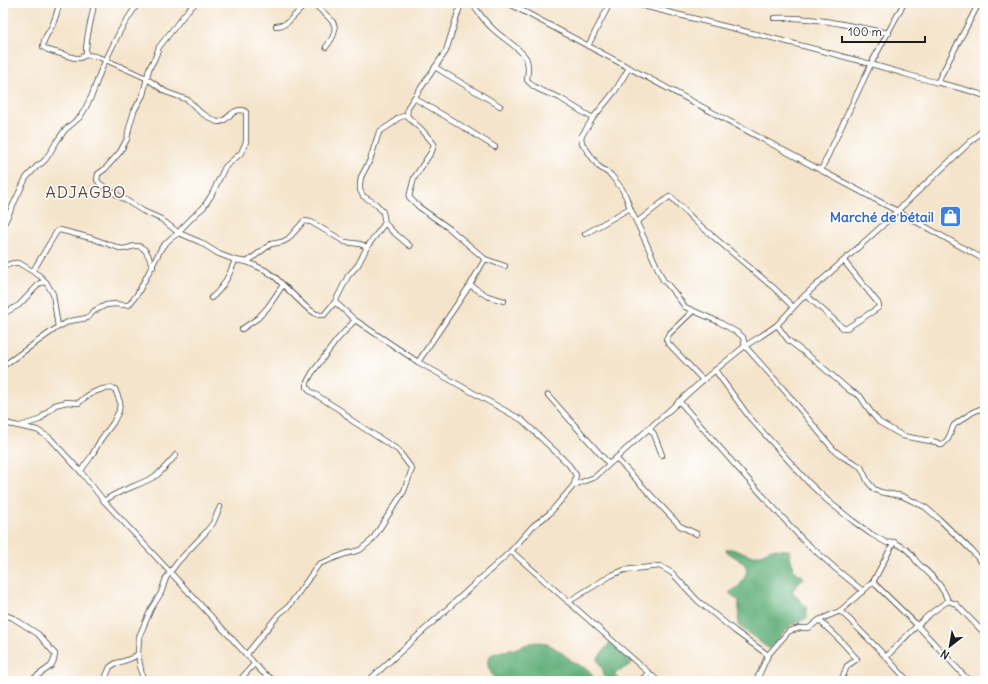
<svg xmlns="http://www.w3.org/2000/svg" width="988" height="684" font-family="Delius,sans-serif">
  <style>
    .forest { fill: #60ae78; stroke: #3e654a }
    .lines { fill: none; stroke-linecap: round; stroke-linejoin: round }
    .minor-casing { stroke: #3c3a36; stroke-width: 6 }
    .minor { stroke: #fff; stroke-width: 4.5 }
    .labels { text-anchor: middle; stroke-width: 3; stroke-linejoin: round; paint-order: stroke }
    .shop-label { font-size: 14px; font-weight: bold; fill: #366cbe; stroke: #fff; text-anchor: end }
    .quarter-label { font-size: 16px; letter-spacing: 1px; fill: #5c4840; stroke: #fff }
  </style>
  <rect width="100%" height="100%" fill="#fff"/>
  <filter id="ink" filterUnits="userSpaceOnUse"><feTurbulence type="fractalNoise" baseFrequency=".025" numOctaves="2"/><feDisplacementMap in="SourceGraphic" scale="8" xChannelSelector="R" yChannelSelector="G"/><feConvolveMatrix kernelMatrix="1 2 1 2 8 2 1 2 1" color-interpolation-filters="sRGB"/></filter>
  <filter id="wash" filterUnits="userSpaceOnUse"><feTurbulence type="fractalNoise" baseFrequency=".012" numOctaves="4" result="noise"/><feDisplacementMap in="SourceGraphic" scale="16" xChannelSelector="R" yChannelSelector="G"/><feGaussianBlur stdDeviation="0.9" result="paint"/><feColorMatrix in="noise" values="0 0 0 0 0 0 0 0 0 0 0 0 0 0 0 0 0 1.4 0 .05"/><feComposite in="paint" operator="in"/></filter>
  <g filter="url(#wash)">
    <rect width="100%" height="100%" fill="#f4e4cb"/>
    <g class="forest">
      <path d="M726,549H732L750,555H759L771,549L789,550L793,569L804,578L792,591L806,607L807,618L791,625L769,649L738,625C738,617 739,609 739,601L729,593C732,591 735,589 738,587C743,582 746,575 747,569L743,562L727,552Z"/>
      <path d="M611,641L634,661C628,668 619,669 614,675L622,681H497C492,675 481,660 493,654C499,651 508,651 514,649C524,646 533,640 544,643C557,647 565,656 575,663C580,666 585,668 589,670L590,673L596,680L605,678L602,668L597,659Z"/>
    </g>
  </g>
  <g filter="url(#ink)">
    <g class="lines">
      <defs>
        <g id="minor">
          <path d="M196,3L188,10L159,47L155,58L149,69L143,95L134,111L129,128L127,139L120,152L105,169L98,174L97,180L100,184L143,211L161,219L179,233L200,242L219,254L235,260L247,262L265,270L275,277L306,307L316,314L320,315H324L335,302L348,276L358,265L367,247L385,223L383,212L376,204L363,196L360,190V184L361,177L370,160L379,132L393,123L398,118L407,115"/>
          <path d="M313,3C330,20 345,23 326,47"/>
          <path d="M461,3L446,51L408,107L407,115L410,119L422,130L434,144L432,151L414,178L409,197L419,207L450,229L485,259L505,266"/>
          <path d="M472,3C478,12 485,22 493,29C502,38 520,48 526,58C529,64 528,73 527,80C537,92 548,92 560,98C571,105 582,112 593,118"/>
          <path d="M508,3L897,211L985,260"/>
          <path d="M632,3C725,27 820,48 912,76C936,83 962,87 985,96"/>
          <path d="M774,18C813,16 851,26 889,33"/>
          <path d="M276,26L283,25L288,22L307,3"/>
          <path d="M588,46L610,3"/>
          <path d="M86,55C85,38 92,20 94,3"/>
          <path d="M435,67L443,72L500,106"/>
          <path d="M629,68L615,91L593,118L581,137L582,143L598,166L611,175L622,189L626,197L630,208L644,238L663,280L668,285L677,296L685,307L719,322L738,333L743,337L745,346L785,391L833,449L843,457L856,464L861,467L868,482L874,489L880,492L902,496L925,507L939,519L971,550L985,566"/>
          <path d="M937,83L979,3"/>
          <path d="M414,98L455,122L495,147"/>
          <path d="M821,170L871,64L904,3"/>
          <path d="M637,222L669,197H671L696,222L774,288L793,307"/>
          <path d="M385,223L392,231L410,246"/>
          <path d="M3,226L26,178L38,165L42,163L46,159L57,141L65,130L80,117L85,109L92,95L101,70L120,31L138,3"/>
          <path d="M585,234L630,208"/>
          <path d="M247,262L264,249L271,244L282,242L288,239L304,221L311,222L345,242L360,244L367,247"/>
          <path d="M3,267C8,265 13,262 19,263L40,276L46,282"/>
          <path d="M33,271L57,231L60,230L91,238L122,249C127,249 130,247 135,246C147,245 149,259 153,267"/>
          <path d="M470,285L487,296L504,301"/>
          <path d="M806,295L843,328H847L878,308L879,306L878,303L844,261"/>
          <path d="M211,298C223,289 230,274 235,260"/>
          <path d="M335,302L355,320L418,362L522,420L558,454L569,465L576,475L574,485"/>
          <path d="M693,311L669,334L666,339L668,343L703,380"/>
          <path d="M3,314L19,305L40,283L46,282L53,294L58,327"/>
          <path d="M777,325L788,340L819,364L849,390L860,396L870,411L879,422L903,436L930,441L936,442L942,445L948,439L954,425L973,412L985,407"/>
          <path d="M242,329L258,318L268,307L283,285"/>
          <path d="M418,362L470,285L485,259"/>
          <path d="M3,366L58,327L70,321L87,318L94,311L106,305L115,304L123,305H129L138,293L162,247L171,238L179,233L182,228L198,212L203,208L211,196L225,167L241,153L246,142V112L243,110C241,110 238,110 236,111C229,114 225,123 217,122L201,113L188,100L166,92L146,78L106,60L95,56L86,55L80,58H75L48,50L43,47C43,38 48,34 52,26C55,19 58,10 59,3"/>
          <path d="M715,370L750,418L808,482L828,501L853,521L871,534L887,543L894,542L873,582"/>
          <path d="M548,395L609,464"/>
          <path d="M679,401L736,466L802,539L836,569L863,591"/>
          <path d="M3,420L9,424L37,430L50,438L81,472L104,501L235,642L262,672L275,681"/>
          <path d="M20,426L39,420L55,405L67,402L79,403C87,394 103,386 115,389L120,402L119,411L113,423L101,439L91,457L84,466L81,472"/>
          <path d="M649,428L654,434L662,455"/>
          <path d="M616,458L680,526L697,534"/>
          <path d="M104,501C120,489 140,486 157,475C164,469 170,462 176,455"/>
          <path d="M894,542C898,545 904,547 907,550C911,553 914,558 917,562C931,576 941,582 948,601"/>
          <path d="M511,551L658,681"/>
          <path d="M568,602L610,576L624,570L660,566L672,573L698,601L735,631L768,655"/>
          <path d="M840,611L850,620L886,657L908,681"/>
          <path d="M3,614L13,618L38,634L55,654L54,660L51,666L30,681"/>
          <path d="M819,620L840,640L857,659L847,666L841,681"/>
          <path d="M138,654L143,681"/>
          <path d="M246,655L279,614L289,606L319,564L345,554L360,550L372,540L404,491L412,469L398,450L351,420L343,412L310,391L307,387V382L312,373L336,341L355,320"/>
          <path d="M886,657C906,637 924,616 948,601L956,604L985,634"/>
          <path d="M104,681L110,667L116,663L121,662L132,658L138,654L139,637L151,609L161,593L166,578L177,563L188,551L206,532L213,523L220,507"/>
          <path d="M239,681L254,664"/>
          <path d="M368,681L511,551L533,526L549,514L574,485L595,477L703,380L745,346L761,336L777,325L803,297L882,226L897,211L985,128"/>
          <path d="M639,681L649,674"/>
          <path d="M755,681L760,673L768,655L789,631L800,628H809L819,620L840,611L873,582L917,625L969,681"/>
        </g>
      </defs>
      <use href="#minor" class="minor-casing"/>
      <use href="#minor" class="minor"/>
    </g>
  </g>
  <defs>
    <symbol id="shop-square" viewBox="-11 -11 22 22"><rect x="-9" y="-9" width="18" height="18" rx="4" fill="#3f7fe0" stroke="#fff"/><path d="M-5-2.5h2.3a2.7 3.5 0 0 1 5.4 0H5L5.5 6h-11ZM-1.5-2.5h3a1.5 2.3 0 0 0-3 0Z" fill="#fff"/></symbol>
  </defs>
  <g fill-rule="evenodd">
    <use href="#shop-square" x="938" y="204" width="25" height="25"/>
  </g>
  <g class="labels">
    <g class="shop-label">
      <text x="934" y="222">Marché de bétail</text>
    </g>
    <g class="quarter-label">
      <text x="86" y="198">ADJAGBO</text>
    </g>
  </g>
  <rect width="988" height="684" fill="none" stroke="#fff" stroke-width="16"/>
  <g transform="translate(950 646) rotate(211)" stroke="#ffffff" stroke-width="3" paint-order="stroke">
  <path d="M0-3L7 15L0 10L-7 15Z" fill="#1c1c1c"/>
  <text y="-6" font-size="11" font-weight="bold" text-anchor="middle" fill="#1c1c1c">N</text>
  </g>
  <path d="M842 36v6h83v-6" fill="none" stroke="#1c1c1c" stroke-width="2"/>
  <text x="848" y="36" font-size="12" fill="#1c1c1c" stroke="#ffffff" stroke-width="3" paint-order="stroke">100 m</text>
</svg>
